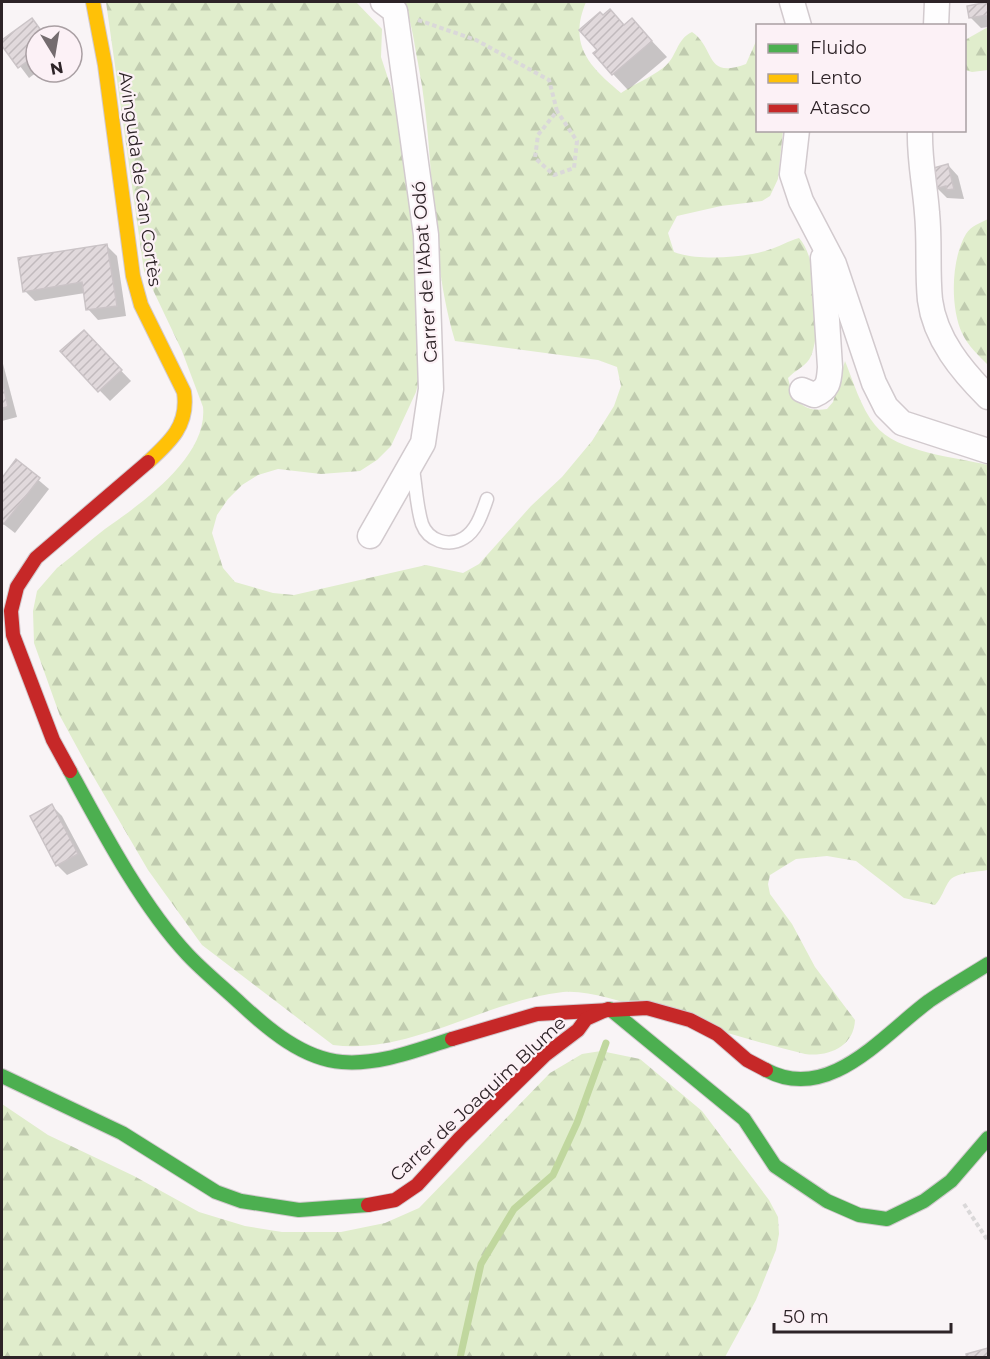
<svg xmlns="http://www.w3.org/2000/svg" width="990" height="1359" font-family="Montserrat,sans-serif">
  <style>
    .forest { fill: url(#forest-firs) }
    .shadow { fill: #0003 }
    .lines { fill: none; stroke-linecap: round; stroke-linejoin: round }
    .stream { stroke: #c0d79e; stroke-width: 7 }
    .building { fill: url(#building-hatch); stroke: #cbc4c7; stroke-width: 1.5 }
    .lane-casing { stroke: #d2cace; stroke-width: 15 }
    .street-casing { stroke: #d2cace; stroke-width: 27 }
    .fast-casing { stroke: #d2cace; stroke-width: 16 }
    .slow-casing { stroke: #d2cace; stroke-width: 16 }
    .jam-casing { stroke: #d2cace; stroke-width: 16 }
    .path { stroke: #dad8d9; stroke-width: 4; stroke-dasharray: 4.5 3; stroke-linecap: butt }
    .lane { stroke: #fefdfe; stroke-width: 12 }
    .street { stroke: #fefdfe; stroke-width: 24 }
    .fast { stroke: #4caf50; stroke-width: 14 }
    .slow { stroke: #ffc107; stroke-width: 14 }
    .jam { stroke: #c62828; stroke-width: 14 }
    .labels { text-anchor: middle; stroke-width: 4.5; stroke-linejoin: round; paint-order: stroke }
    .street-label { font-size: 18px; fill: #2d2327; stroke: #fcf1f6 }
  </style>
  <defs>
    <pattern id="forest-firs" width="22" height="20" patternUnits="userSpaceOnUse" patternTransform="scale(1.5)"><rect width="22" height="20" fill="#e0edcc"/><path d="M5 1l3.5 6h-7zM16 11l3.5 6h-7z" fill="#c0cbaf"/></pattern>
    <pattern id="building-hatch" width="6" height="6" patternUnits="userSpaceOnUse" patternTransform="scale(1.5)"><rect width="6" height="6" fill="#e1d9dc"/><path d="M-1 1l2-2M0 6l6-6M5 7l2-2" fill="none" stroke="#c1babd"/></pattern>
  </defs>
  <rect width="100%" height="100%" fill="#f9f4f6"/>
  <g class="forest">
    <path d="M106,2H356L382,29L381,57L399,112L414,188L421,371L416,392L391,446L377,460L360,471L321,474L278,469L258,475L242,485L228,499L217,515L212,533L223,568L235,582L273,593L294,595L426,565L463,573L479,564L531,506L562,477L592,441L614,406L621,386L617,367L598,360L455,341C428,251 436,154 418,63C414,44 412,18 402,2H586C568,45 589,66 621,93C634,84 650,78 663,68C677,58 676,39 692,32C716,48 704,80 746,64L757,39L758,130L783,131L778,179L770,196L762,201L721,206L677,216L668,233L674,252C696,261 745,258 768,250C779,247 788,241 799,238C818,258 822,330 811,356C807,366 795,370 788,378C793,400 803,413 827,409L833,402L845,361C853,381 861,408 875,425C897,453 956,457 988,465V870C978,872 958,872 950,880C944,888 942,898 935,905L904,898L856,861L827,856L796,859L770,875L768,884L770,894L792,924L815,967L855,1020C854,1047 828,1057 805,1054C750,1041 697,1023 643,1008C618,1001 589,990 563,992C487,1000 411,1055 333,1045L202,945L148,870L85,762L60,716L34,643L33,611L37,591L57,568C76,554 93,537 112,524C146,500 208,455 203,407L182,351L144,271Z"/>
    <path d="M988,27V70L972,72L965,70V40Z"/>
    <path d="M988,219V365C979,356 968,346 962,333C950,307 951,259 966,234C971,226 980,223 988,219Z"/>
    <path d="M601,1051L640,1059L702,1111L769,1200L778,1217L779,1234L776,1250L756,1300L725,1357L2,1358V1104L48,1135L134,1176L199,1212L245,1226L282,1232H341L385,1223L419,1208L550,1073L582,1054Z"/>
  </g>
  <g class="shadow">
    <path d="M988,3V27L981,28L971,18L969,7Z"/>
    <path d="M32,20L46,36H36L37,72L29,78L2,42Z"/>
    <path d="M632,20L667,57L628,90L613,74L599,50Z"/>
    <path d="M948,165L958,176L964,199L947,198L937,188Z"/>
    <path d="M107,246L117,256L126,316L98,320L88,309L85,293L35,301L25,291Z"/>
    <path d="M84,332L131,381L110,401L62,352Z"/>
    <path d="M2,360L17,417L2,421Z"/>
    <path d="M16,461L49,489L15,533L2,523V481Z"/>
    <path d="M52,806L62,816L88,865L67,875L57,865Z"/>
  </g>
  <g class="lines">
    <path class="stream" d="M460,1358L481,1264L514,1209L553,1175L577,1123L606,1043"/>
  </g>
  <g class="building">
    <path d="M988,2V15L969,18L967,6Z"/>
    <path d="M610,9L624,25L632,18L652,41L612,75L593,53L597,50L579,30L600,12L603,15Z"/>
    <path d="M32,18L45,36H36V55L18,68L2,46V40Z"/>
    <path d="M948,164L954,189L947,190L946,186L935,189L930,169Z"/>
    <path d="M107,244L117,306L86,310L82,282L23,292L18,258Z"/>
    <path d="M84,330L122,370L98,392L60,351Z"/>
    <path d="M2,380L8,407L2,408Z"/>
    <path d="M16,459L40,478L4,524L2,522V478Z"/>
    <path d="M52,804L78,854L56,866L30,816Z"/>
    <path d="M988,1348V1358H967L966,1354Z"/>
  </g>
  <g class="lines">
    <defs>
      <path id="lane" d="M412,464C416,483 416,505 422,524C428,540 448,548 464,538C477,530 482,513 487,499"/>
      <g id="street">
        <path d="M792,2L799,26"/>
        <path d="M936,26L937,2"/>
        <path d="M797,130L792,174L801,201L834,264L874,383L886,407L902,423L988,451"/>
        <path d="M920,130C919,159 925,185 927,213C930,242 927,271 930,300C935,339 962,371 988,397"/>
        <path d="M802,390L814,395C829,389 829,381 830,367L823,258"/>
        <path d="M370,536L423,443L431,389L426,235L395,11L383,2"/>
      </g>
      <g id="fast">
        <path d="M70,771C102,830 142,906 188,955C204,972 224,988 241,1004C268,1029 303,1059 342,1062C380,1065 416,1050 452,1039"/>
        <path d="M610,1009L744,1119L775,1166L827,1201L859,1215L887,1219L924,1201L951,1181L988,1138"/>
        <path d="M766,1070C829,1104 883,1035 929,1001C948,988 969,976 988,964"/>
        <path d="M2,1076L122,1133L216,1192L241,1201L299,1210L368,1205"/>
      </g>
      <path id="slow" d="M93,2L105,65L133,276L141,305L184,392C189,425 170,442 148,462"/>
      <g id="jam">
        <path d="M70,771L53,740L13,635L11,611L17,587L36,558L148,462"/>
        <path d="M452,1039L537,1014L647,1008L690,1020L717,1034L747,1060L766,1070"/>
        <path d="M368,1205L395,1200L417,1185L460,1138L545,1055L578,1030L586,1019L608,1009"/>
      </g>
    </defs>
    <use href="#lane" class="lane-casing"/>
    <use href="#street" class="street-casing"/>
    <use href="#fast" class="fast-casing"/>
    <use href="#slow" class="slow-casing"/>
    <use href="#jam" class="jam-casing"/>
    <g class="path">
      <path d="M418,20L476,40L549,80L557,111L538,135L535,158L554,175L574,168L577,141L557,111"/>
      <path d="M964,1204L988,1241"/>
    </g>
    <use href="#lane" class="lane"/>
    <use href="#street" class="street"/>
    <use href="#fast" class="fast"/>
    <use href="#slow" class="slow"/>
    <use href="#jam" class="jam"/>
  </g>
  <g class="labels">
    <g class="street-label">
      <text transform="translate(140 179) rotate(82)" y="6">Avinguda de Can Cortès</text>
      <text transform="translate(425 272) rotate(-94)" y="6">Carrer de l'Abat Odó</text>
      <text transform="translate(478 1099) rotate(-43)" y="6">Carrer de Joaquim Blume</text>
    </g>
  </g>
  <rect width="990" height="1359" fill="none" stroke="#2d2327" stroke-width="6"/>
  <rect x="756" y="24" width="210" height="108" fill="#fcf1f6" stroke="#a99fa3" stroke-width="1.5"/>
  <rect x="768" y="44" width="30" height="9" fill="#4caf50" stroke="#a99fa3" stroke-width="1.5"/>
  <text x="810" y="54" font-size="18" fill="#2d2327">Fluido</text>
  <rect x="768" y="74" width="30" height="9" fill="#ffc107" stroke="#a99fa3" stroke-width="1.5"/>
  <text x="810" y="84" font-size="18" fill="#2d2327">Lento</text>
  <rect x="768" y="104" width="30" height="9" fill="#c62828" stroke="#a99fa3" stroke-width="1.5"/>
  <text x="810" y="114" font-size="18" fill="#2d2327">Atasco</text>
  <g transform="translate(54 54) rotate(169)"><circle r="28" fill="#fcf1f6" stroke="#a99fa3" stroke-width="1.5"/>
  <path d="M0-4.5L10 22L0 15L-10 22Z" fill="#746c6f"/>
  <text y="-9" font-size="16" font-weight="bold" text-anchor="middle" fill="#2d2327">N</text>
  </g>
  <path d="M774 1323v9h177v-9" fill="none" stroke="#2d2327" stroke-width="3"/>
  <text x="783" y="1323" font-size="18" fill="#2d2327" stroke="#fcf1f6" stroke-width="4.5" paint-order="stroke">50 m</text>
</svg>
